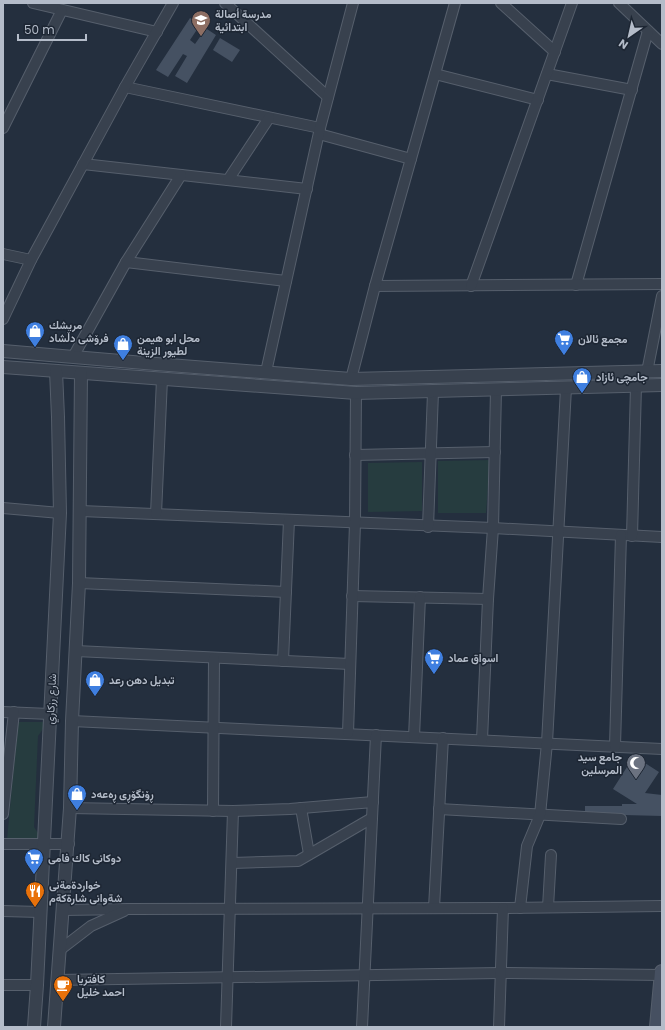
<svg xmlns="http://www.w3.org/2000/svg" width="665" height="1030" font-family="Poppins,Vazirmatn,sans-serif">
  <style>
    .green { fill: #263c3f }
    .building { fill: #455162; fill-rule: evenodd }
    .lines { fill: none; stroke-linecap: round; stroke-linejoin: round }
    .minor-casing { stroke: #565f6c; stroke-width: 12 }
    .tertiary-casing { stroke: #565f6c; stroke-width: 14 }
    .secondary-casing { stroke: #565f6c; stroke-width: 16 }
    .minor { stroke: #38414e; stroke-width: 10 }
    .tertiary { stroke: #38414e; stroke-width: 12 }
    .secondary { stroke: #465061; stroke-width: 14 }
    .labels { text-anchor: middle; stroke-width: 3; stroke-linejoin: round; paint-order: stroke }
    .poi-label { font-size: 11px; font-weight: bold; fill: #b4bcc9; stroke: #1d2633; text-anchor: start }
    .street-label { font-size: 11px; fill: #b4bcc9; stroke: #1d2633 }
  </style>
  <rect width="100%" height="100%" fill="#242f3e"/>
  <g class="green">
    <path d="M490,460L486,513H438V461Z"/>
    <path d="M422,462V511L368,512V463Z"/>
    <path d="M18,722H45L43,729L38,736L34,827L38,833V840H7Z"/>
  </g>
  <g class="building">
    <path d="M190,18L216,35L187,83L175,76L187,56L183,54L168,77L156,70ZM196,31L202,34L195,44L190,40Z"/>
    <path d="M220,38L240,50L232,62L213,50Z"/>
    <path d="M634,756L659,772L645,793L662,795V816L585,814V806H622V804H637L613,789Z"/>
  </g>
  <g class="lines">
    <defs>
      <g id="minor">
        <path d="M33,3L157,32"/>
        <path d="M225,3L328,97"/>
        <path d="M501,3L555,52"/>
        <path d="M619,3L662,44"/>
        <path d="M435,74L538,100"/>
        <path d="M547,74L632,90"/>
        <path d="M125,87L320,128"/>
        <path d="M3,128L62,10"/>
        <path d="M319,134L411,159"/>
        <path d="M83,164L307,189"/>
        <path d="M228,180L269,118"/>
        <path d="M3,254L31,260"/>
        <path d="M126,262L286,281"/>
        <path d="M576,285L648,31"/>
        <path d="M375,286L662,284"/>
        <path d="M471,286L572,3"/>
        <path d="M3,319L31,260L125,87L173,3"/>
        <path d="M73,357L126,262L181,175"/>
        <path d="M266,372L320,128L353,3"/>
        <path d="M647,372L662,296"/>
        <path d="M351,379L375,286L455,3"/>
        <path d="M355,455L495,452"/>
        <path d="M3,508L60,513"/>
        <path d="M81,511L493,528L662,537"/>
        <path d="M156,514L162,379"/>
        <path d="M428,527L433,392"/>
        <path d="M632,536L636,386"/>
        <path d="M79,583L286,592"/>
        <path d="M352,596L488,599"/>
        <path d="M76,651L350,664"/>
        <path d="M283,661L289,520"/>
        <path d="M3,712L50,714"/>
        <path d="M72,721L662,749"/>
        <path d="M348,733L355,523L356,393"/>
        <path d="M414,737L420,597"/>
        <path d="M482,740L488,599L493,528L496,390"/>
        <path d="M615,746L621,535"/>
        <path d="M70,808L233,811L290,809L373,802"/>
        <path d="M301,808L309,854"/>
        <path d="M439,809L621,819"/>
        <path d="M213,811L214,658"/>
        <path d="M3,814L14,712"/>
        <path d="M3,844H69"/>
        <path d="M232,863L298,861L372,818"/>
        <path d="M548,907L551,855"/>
        <path d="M434,908L443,738"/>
        <path d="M520,908L527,846L540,815L547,743L566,388"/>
        <path d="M63,910L128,909L503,908L662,906"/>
        <path d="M3,911L40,912"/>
        <path d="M61,949L91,926L124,911"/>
        <path d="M57,980L500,973L662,975"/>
        <path d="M3,985H37"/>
        <path d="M226,1027L233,811"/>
        <path d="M362,1027L376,735"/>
        <path d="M499,1027L503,908"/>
      </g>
      <g id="tertiary">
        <path d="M3,351L156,364L351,379L662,371"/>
        <path d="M3,367L356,393L662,385"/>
        <path d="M34,1027L37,985L60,513L58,417L56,371"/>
        <path d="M54,1027L70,808L72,721L79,583L81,373"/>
      </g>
      <path id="secondary" d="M657,1027L662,972"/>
    </defs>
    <use href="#minor" class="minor-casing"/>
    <use href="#tertiary" class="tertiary-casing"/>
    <use href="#secondary" class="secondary-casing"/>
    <use href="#minor" class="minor"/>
    <use href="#tertiary" class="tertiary"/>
    <use href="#secondary" class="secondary"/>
  </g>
  <defs>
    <symbol id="school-pin" viewBox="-11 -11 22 30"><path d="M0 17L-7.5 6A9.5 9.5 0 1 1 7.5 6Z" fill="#8d6e63" stroke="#1d2633"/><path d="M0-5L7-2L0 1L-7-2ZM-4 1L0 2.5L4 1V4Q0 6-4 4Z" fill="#fff"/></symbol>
    <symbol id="shop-pin" viewBox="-11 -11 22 30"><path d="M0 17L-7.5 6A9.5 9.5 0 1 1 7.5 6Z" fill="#3f7fe0" stroke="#1d2633"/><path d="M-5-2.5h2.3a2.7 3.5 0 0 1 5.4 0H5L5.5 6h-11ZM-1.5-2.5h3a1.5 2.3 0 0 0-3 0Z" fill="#fff"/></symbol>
    <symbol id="supermarket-pin" viewBox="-11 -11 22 30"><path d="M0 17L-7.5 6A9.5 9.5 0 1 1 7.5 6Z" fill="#3f7fe0" stroke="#1d2633"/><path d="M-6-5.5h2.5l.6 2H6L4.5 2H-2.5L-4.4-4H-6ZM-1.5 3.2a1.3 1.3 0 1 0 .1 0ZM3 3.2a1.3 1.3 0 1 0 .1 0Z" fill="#fff"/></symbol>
    <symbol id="mosque-pin" viewBox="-11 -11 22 30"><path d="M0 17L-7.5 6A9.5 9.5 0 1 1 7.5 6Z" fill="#6b7280" stroke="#1d2633"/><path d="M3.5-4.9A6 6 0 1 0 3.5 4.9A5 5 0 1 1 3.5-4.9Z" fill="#fff"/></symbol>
    <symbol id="restaurant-pin" viewBox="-11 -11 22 30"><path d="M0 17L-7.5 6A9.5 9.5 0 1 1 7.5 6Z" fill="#e8710a" stroke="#1d2633"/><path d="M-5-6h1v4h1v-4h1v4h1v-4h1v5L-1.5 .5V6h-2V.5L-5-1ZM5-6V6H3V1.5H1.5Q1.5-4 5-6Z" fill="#fff"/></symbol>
    <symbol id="cafe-pin" viewBox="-11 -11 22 30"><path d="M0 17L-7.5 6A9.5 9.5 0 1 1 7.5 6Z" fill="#e8710a" stroke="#1d2633"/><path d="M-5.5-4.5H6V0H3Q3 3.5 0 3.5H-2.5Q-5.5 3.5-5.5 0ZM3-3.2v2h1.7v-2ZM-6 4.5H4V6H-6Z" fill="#fff"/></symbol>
  </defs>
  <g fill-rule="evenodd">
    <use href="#school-pin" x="190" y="9" width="22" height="30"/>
    <use href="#shop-pin" x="24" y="320" width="22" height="30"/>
    <use href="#supermarket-pin" x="553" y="328" width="22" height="30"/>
    <use href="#shop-pin" x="112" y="333" width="22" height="30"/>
    <use href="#shop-pin" x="571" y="366" width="22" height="30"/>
    <use href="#supermarket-pin" x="423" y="647" width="22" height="30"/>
    <use href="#shop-pin" x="84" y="669" width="22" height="30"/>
    <use href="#mosque-pin" x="625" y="752" width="22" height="30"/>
    <use href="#shop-pin" x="66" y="783" width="22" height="30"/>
    <use href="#supermarket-pin" x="23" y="847" width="22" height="30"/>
    <use href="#restaurant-pin" x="24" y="880" width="22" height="30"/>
    <use href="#cafe-pin" x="52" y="974" width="22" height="30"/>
  </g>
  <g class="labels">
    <g class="poi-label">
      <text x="215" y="18">مدرسة أصالة<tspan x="215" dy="13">ابتدائية</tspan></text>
      <text x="49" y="329">مريشك<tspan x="49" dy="13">فرۆشى دڵشاد</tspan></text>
      <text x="137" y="342">محل ابو هيمن<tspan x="137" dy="13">لطيور الزينة</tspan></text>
      <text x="578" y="343">مجمع ئالان</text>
      <text x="596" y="381">جامچی ئازاد</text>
      <text x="448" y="662">اسواق عماد</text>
      <text x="109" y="684">تبديل دهن رعد</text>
      <text x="622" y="761" text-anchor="end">جامع سيد<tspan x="622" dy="13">المرسلين</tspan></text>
      <text x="91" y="798">ڕۆنگۆڕی ڕەعەد</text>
      <text x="48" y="862">دوكانى كاك فامى</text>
      <text x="49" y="889">خواردةمةنى<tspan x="49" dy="13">شةوانى شارةكةم</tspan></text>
      <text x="77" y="983">كافتريا<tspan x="77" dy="13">احمد خليل</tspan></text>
    </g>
    <g class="street-label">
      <text transform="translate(51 699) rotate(-87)" y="4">شارع رزكاري</text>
    </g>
  </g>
  <rect width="665" height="1030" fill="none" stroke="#b4bcc9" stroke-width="8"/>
  <g transform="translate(629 36) rotate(214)" stroke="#1d2633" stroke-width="3" paint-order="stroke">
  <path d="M0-3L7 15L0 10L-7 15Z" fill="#b4bcc9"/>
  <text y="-6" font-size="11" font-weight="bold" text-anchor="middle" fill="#b4bcc9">N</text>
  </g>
  <path d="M18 34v6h68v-6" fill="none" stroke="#b4bcc9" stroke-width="2"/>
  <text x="24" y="34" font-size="12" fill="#b4bcc9" stroke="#1d2633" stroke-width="3" paint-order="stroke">50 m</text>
</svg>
